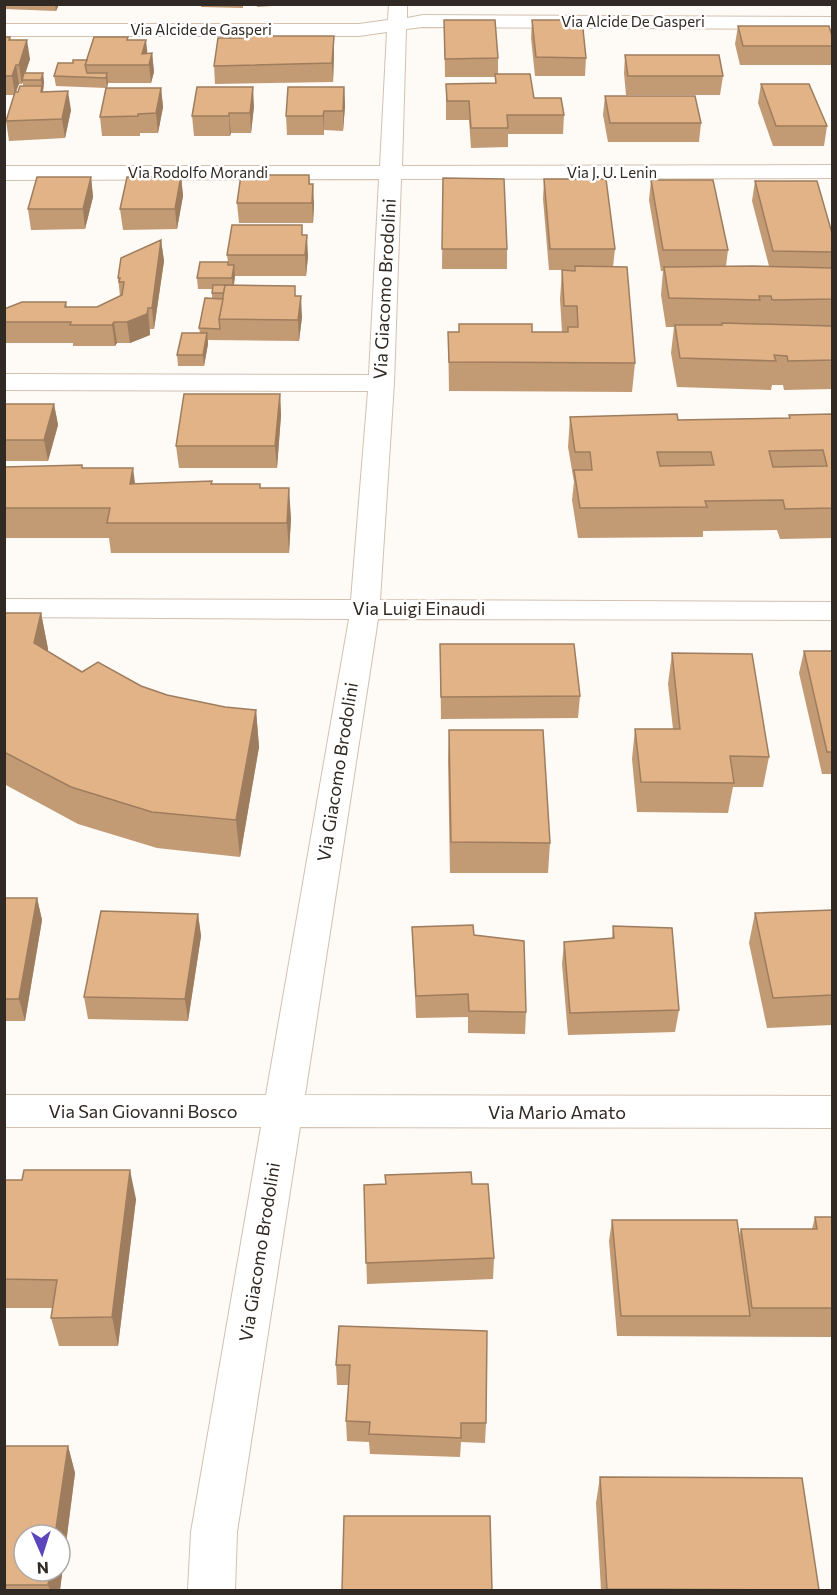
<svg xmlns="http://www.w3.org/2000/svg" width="837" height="1595" font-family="Commissioner,sans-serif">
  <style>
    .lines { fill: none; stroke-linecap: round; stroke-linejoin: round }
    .minor-casing { stroke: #d3c0af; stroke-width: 2 }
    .minor { fill: #fff; fill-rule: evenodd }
    .wall { fill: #c29a74; fill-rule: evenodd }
    .shaded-wall { fill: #9e7d5e }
    .building { fill: #e2b387; stroke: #9e7d5e; stroke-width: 1.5; fill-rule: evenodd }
    .labels { text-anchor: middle; stroke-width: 5; stroke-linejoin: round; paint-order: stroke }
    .far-street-label { font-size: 15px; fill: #312923; stroke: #fff }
    .street-label { font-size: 18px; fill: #312923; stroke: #fff }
  </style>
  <rect width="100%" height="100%" fill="#fefaf6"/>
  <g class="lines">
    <defs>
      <path id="minor" d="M389,4H407V18L423,15L832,17V29L423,27L406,29L402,166L832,165V178L401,179L394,383L380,600L832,602V620L378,619L305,1095L832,1096V1128L300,1127L237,1532L235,1590H188L191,1532L261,1127H4V1095H266L349,619L4,617V599L351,600L368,391L4,390V374L369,375L379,179L4,180V166H380L387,32L359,36H4V24H359L388,20Z"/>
    </defs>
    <use href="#minor" class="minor-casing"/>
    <use href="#minor" class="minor"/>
  </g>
  <g class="wall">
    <path d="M4,4H59L56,11L4,9Z"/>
    <path d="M201,4H304L257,7V5H243V8L201,7Z"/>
    <path d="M444,20L498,58V74L534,98L564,115L563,134H508V147L471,148L469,120H446V84L495,83V77H445Z"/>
    <path d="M532,20L586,58L585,76H535L531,38Z"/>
    <path d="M738,26L832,36V65H740L735,44Z"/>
    <path d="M264,36H334V54L333,82L215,84L214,66L248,38Z"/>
    <path d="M4,37H10L11,40L30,59L25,73H43L44,83L43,92L71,110L65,138L9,141L6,121L14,95H4ZM23,82V86L18,92H15L19,84H22Z"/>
    <path d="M128,40L147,53H152L154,72L151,83H108L107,88H161L163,107L158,133H140V136H102L100,117L106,88L56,86L54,76L73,63L87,60Z"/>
    <path d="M625,55L723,76L720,95H626L624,73Z"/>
    <path d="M761,84L827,126L824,146H773L758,103Z"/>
    <path d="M344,87L345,106L343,131L324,130V135H287L286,116Z"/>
    <path d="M605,96L701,123L699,142H608L603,115Z"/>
    <path d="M254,106L251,133H231L230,136H194L192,116Z"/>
    <path d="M309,175L310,184L314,204L313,223H239L237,203Z"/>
    <path d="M181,176L183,196L177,229L123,230L120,209Z"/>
    <path d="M91,177L93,197L85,229L31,230L28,209Z"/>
    <path d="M443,178L507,249V269H442Z"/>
    <path d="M544,179L615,249L613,267L635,363L632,392L449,391L448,332H562L560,299L562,270L575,271V270H549L543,199Z"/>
    <path d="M651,180L728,250L726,266H769L752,201L755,181L832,233V389L784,390L783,385H772L771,390L677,387L671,353L674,327H666L661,295L663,271H661L649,200Z"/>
    <path d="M303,235L308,256L306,276H235L234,285L296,296L302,317L299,341L208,340V344L204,366H178L177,355L200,333L199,328L212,299V289H198L197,278L228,262L227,255Z"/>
    <path d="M161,240L164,261L154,329H150V335L130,343H117L115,346H73V343H4V309L66,302L67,307H97L120,296L118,278Z"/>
    <path d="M280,394L281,415L277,468H179L176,446Z"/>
    <path d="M4,404H54L58,425L48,461H4Z"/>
    <path d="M832,414V538L780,539L777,530L703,531V537L578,538L572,500L574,482L568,447L570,417L678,420L789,418V415Z"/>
    <path d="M82,465V468L135,484H260V488L291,518L289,553H111L109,538H4V467Z"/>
    <path d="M4,613H41L48,649L47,651L82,672L141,686L167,695L225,707L256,710L259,747L240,857L157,848L78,824L4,784Z"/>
    <path d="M440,644L580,696L578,718L441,719Z"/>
    <path d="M804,651H832V774H822L799,673Z"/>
    <path d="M672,653L769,757L763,787H733L728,813L637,812L632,759L635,729H673L668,684Z"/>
    <path d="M449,730L550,843L548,873H450L448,760Z"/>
    <path d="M4,898H37L42,920L25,1021H4Z"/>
    <path d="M832,910V1025L767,1028L749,943L755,913Z"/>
    <path d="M198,914L201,936L188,1021L88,1019L84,997Z"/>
    <path d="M613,926L679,1010L675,1032L568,1035L562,964L564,942L612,938Z"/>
    <path d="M412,927L474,935L526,1012L525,1034L468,1033V1017L416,1018Z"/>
    <path d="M4,1180L136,1199L118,1346H59L51,1318L52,1308H4Z"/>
    <path d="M472,1184L494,1258L493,1279L367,1284L364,1185Z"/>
    <path d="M815,1217H832V1337L617,1336L609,1241L612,1220L739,1237L741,1229H812Z"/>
    <path d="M339,1326L486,1423L485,1443L461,1442L460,1457L370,1454L369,1442L347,1441L346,1421L349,1385H337L336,1365Z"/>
    <path d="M4,1446H68L75,1473L60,1590H4Z"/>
    <path d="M600,1477L819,1590H601L596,1503Z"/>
  </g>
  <g class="shaded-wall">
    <path d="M55,4H59L56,11Z"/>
    <path d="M334,36V54L333,82L332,63Z"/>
    <path d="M27,40L30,59L22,84L19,65Z"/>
    <path d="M146,40L148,58L142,54Z"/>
    <path d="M152,53L154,72L151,83L149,65Z"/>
    <path d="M16,65L19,84L15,95L12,76Z"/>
    <path d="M43,73L44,83L43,90L45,105L41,92L42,86L41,80Z"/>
    <path d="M107,73L108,83L107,88L106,78Z"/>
    <path d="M253,87L254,106L251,133L250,113Z"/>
    <path d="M344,87L345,106L343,131V111Z"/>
    <path d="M161,88L163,107L158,133L156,113Z"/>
    <path d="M68,91L71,110L65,138L62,119Z"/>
    <path d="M324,111V135L323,116Z"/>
    <path d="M229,113L231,133L230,136L229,116Z"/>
    <path d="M181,176L183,196L177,229L175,209Z"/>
    <path d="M91,177L93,197L85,229L83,209Z"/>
    <path d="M313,184L314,204L313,223L312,203Z"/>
    <path d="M307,235L308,256L306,276L305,255Z"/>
    <path d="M161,240L164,261L154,329L152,308Z"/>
    <path d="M234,265L235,276L233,289L232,278Z"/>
    <path d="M301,296L302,317L299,341L298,320Z"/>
    <path d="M148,308L150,335L130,343L127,322Z"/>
    <path d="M114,322L117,343L115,346L112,325Z"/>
    <path d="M207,333L208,344L204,366L203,355Z"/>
    <path d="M280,394L281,415L277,468L275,446Z"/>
    <path d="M54,404L58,425L48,461L44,440Z"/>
    <path d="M133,468L137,498L130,484Z"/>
    <path d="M289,488L291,518L289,553L287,523Z"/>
    <path d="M41,613L48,649L41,680L34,643Z"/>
    <path d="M256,710L259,747L240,857L236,820Z"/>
    <path d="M37,898L42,920L25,1021L19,999Z"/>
    <path d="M198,914L201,936L188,1021L185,999Z"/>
    <path d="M130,1170L136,1199L118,1346L112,1317Z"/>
    <path d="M68,1446L75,1473L60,1590H50L48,1585L50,1571H60V1535H55Z"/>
  </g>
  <g class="building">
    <path d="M444,20H495L498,58L445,59Z"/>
    <path d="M532,20H582L586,58L536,57Z"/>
    <path d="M738,26H829L832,36V46H743Z"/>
    <path d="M249,34H264V36H334L332,63L214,66L218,38H248Z"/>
    <path d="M4,37H10L9,40H27L19,65H16L12,76H4Z"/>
    <path d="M94,37H128L127,40H146L142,54L152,53L149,65H85Z"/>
    <path d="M625,55H719L723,76H628Z"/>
    <path d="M73,60H87L85,65L87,73H107L106,78L54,76L58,63H73Z"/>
    <path d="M24,73H43L41,80H22Z"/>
    <path d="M495,74H530L534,98H561L564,115H507L508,128H471L469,101H447L446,84L496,83Z"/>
    <path d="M761,84H809L827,126H776Z"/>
    <path d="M20,86H42L41,92L68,91L62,119L6,121L15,92H18Z"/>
    <path d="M197,87H253L250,113H229V116H192Z"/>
    <path d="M288,87H344L343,111H324L323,116H286Z"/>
    <path d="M106,88H161L156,113L138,114V116L100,117Z"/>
    <path d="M605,96H695L701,123H610Z"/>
    <path d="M241,175H309V184H313L312,203H237Z"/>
    <path d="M181,176L175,209H120L127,177Z"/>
    <path d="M37,177H91L83,209H28Z"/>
    <path d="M443,178L504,179L507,249H442Z"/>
    <path d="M544,179H606L615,249H550Z"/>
    <path d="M651,180H713L728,250H663Z"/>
    <path d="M755,181H817L832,233V252L773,251Z"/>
    <path d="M232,225H302V235H307L305,255H227Z"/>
    <path d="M161,240L152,308H148L147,314L127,322H114L112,325H70L71,322H4V309L22,302H66L65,307H97L122,295L124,282H119L120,278H118L121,258Z"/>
    <path d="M200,262H228V265H234L232,278H197Z"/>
    <path d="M575,266L627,267L635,363L449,362L448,332H459V324H532V332H568V327H578L577,306H564L562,270L575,271Z"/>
    <path d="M753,266L832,268V299L772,300L771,296H759L760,300L669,298L664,267Z"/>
    <path d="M213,285H225L224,293H212Z"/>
    <path d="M225,285L295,286V296H301L298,320L219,319Z"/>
    <path d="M205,298L223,299L219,319L220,329L199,328Z"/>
    <path d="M722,323L832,326V360L788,361L787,356L774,355L776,361L680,358L675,325H722Z"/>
    <path d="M182,333H207L203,355H177Z"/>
    <path d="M184,394H280L275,446H176Z"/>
    <path d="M4,404H54L44,440H4Z"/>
    <path d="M677,414L678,420L790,418L789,415L832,414V508L785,509L783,500L705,501L707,507L580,508L574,470H592L590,452H575L570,417ZM823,450L827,466L773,467L769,451ZM657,452H711L714,465L660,466Z"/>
    <path d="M82,465V468H133L130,484L212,481L211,484H260V488H289L287,523H107L110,508H4V467Z"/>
    <path d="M4,613H41L34,643L82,672L98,662L141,686L167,695L225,707L256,710L236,820L152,812L71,787L4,752Z"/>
    <path d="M440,644H574L580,696L441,697Z"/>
    <path d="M804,651H832V752H827Z"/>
    <path d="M672,653L752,654L769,757L730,756L734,783L641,782L635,729H680Z"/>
    <path d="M449,730H543L550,843L451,842Z"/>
    <path d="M4,898H37L19,999H4Z"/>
    <path d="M832,910V995L773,998L755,913Z"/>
    <path d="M101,911L198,914L185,999L84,997Z"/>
    <path d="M473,925L474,935L524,941L526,1012L469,1011L468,994L416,996L412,927Z"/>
    <path d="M613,926L672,928L679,1010L570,1013L564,942L614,938Z"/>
    <path d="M24,1170H130L112,1317L51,1318L57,1280L4,1279V1180H22Z"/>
    <path d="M471,1172L472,1184H488L494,1258L366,1263L364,1185L386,1184L385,1175Z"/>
    <path d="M815,1217H832V1308H752L741,1229H817Z"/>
    <path d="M612,1220H737L750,1316H621Z"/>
    <path d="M339,1326L487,1331L486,1423H461V1438L369,1434L370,1422L346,1421L350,1365H336Z"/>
    <path d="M4,1446H68L55,1535H24V1571H50L48,1585H6L4,1590Z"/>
    <path d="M600,1477L802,1478L819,1590L607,1589Z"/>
    <path d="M344,1516H490L492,1590H342Z"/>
  </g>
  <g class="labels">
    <g class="far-street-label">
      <text x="633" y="27">Via Alcide De Gasperi</text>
      <text x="201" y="35">Via Alcide de Gasperi</text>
      <text x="198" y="178">Via Rodolfo Morandi</text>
      <text x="612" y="178">Via J. U. Lenin</text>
    </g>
    <g class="street-label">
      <text transform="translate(385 289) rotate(-87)" y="6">Via Giacomo Brodolini</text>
      <text x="419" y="615">Via Luigi Einaudi</text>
      <text transform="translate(338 772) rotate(-81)" y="6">Via Giacomo Brodolini</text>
      <text x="143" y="1118">Via San Giovanni Bosco</text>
      <text x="557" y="1119">Via Mario Amato</text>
      <text transform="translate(260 1252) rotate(-81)" y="6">Via Giacomo Brodolini</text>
    </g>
  </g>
  <rect width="837" height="1595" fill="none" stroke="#312923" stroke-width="12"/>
  <g transform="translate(42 1553) rotate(177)"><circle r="28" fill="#ffffff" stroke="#ada9a7" stroke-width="1.5"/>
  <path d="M0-4.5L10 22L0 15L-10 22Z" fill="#5b44bc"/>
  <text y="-9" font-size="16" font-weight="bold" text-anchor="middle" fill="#312923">N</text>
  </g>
</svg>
